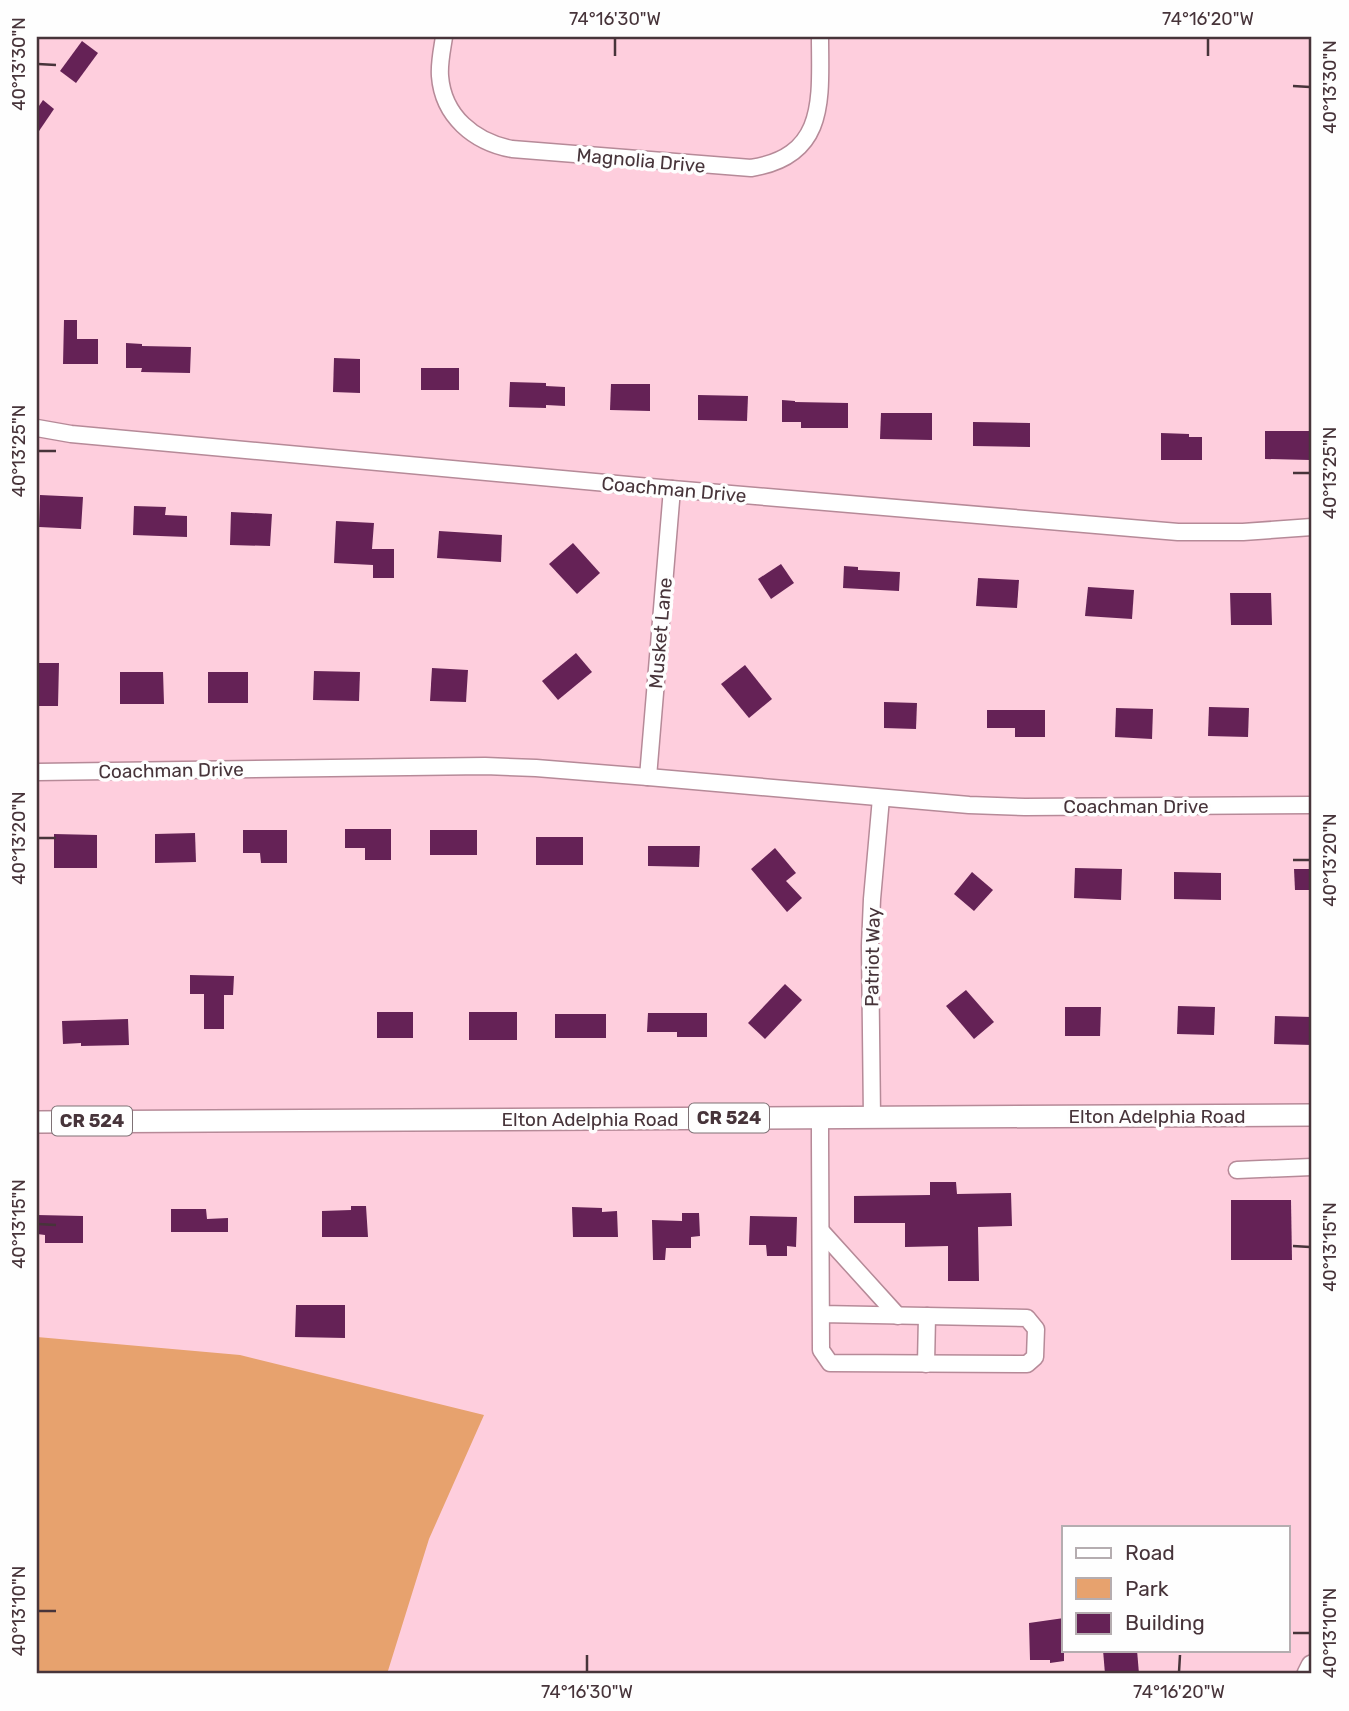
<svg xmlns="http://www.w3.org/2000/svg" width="1349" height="1711" font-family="Rubik,sans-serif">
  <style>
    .green { fill: #e7a26e }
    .building { fill: #652256 }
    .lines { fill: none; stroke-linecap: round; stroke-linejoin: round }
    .minor-casing { stroke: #b68a98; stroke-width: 19 }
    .major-casing { stroke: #b68a98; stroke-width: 24 }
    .minor { stroke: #fff; stroke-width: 16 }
    .major { stroke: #fff; stroke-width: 21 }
    .ticks { fill: none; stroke: #47343a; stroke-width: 2.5 }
    .labels { text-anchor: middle; stroke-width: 7; stroke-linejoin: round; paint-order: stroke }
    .shield { fill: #fefefe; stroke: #7e7175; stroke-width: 2 }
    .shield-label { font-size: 18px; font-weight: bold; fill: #47343a }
    .street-label { font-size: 19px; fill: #47343a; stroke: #fefefe }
    .neatline { fill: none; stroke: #47343a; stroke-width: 2.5 }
    .ticks-label { font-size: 18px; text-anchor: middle; fill: #47343a }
  </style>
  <rect width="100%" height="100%" fill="#fecedd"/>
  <path class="green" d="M37,1337L240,1355L484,1415L429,1539L387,1674H37Z"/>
  <g class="building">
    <path d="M82,41L98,53L76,83L60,71Z"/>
    <path d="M43,100L54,109L37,134V109Z"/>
    <path d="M64,320H77V339H98V364H63Z"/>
    <path d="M126,343L142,344V346L191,347L190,373L141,372L142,368H126Z"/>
    <path d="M334,358L360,359V393L333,392Z"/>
    <rect x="421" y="368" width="38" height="22"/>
    <path d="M510,382L546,383V386L565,387V406L546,405V408L509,407Z"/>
    <path d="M611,384H650V411L610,410Z"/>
    <path d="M698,395L748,396L747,421L698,420Z"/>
    <path d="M782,400L795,401V402L848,403V428H801V422H782Z"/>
    <path d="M881,413H932V440L880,439Z"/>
    <path d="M973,422L1030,423V447L973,446Z"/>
    <path d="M1265,431H1311L1310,460L1265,459Z"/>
    <path d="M1161,433L1189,434V437H1202V460H1161Z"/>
    <path d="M40,495L83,497L81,529L39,527Z"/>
    <path d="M134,506L166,507L165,515L187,516V537L133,535Z"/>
    <path d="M231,512L272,514L270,546L230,545Z"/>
    <path d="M336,521L374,523L372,549H394V578H373V565L334,563Z"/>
    <path d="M439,531L502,535L501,562L437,558Z"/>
    <path d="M573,543L600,573L577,594L549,564Z"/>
    <path d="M781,564L794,583L771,599L758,579Z"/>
    <path d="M844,566L858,567V570L900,572L899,591L843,588Z"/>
    <path d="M978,578L1019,580L1017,608L976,606Z"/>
    <path d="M1088,587L1134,590L1132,619L1085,616Z"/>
    <path d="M1230,593H1271L1272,625H1231Z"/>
    <path d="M576,653L592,672L558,700L542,681Z"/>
    <path d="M39,663H59L58,706H37V675H39Z"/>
    <path d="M745,665L772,699L749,718L721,684Z"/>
    <path d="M432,668L468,670L466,702L430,701Z"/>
    <path d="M314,671L360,672L359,701L313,700Z"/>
    <path d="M120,672H163L164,704H120Z"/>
    <rect x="208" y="672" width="40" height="31"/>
    <path d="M884,702L917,703L916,729L884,728Z"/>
    <path d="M1209,707L1249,708L1248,737L1208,736Z"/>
    <path d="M1116,708L1153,709L1152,739L1115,737Z"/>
    <path d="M987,710H1045V737H1015V728H987Z"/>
    <path d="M345,829H391V860H365V848H345Z"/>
    <path d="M243,830H287V863H261L260,853H243Z"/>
    <rect x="430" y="830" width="47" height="25"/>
    <path d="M195,833L196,862L155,863V834Z"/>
    <path d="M54,834L97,835V868H54Z"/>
    <rect x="536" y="837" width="47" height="28"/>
    <path d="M648,846H700L699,867L648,866Z"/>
    <path d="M775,848L796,873L786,881L802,898L787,912L751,869Z"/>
    <path d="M1075,868L1122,869L1121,900L1074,898Z"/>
    <path d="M1294,869H1310L1311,890H1295Z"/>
    <path d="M972,872L993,890L974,911L954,894Z"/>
    <path d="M1174,872L1221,873V900L1174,899Z"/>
    <path d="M190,975L234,976L233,995H224V1029H204V994H190Z"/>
    <path d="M785,984L802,1000L765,1039L748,1023Z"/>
    <path d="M966,990L994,1022L974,1039L946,1006Z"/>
    <path d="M1178,1006L1215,1007L1214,1035L1177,1034Z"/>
    <path d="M1065,1007H1101L1100,1036H1065Z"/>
    <rect x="377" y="1012" width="36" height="26"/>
    <rect x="469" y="1012" width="48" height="28"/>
    <path d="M648,1013H707V1037H677V1032H647Z"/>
    <rect x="555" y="1014" width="51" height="24"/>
    <path d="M1275,1016L1312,1017V1045L1274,1044Z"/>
    <path d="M128,1019L129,1045L81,1046V1043L63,1044L62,1021Z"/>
    <path d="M930,1182H956L957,1194L1011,1193L1012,1226L978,1227L979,1281H948V1246L905,1247V1223H854V1196L930,1195Z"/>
    <path d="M1231,1200H1291L1292,1260H1231Z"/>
    <path d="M351,1206H366L368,1237H322V1211L351,1210Z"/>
    <path d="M572,1207L602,1208V1212L617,1211L618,1237H573Z"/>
    <path d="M171,1209H206L207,1219L228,1218V1232H171Z"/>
    <path d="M682,1213H699L700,1236L691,1237V1248H666L665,1260H653L652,1220L682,1221Z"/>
    <path d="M37,1215L83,1216V1243H45V1235L37,1234Z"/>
    <path d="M750,1216L797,1217L796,1247L787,1246V1256H767L766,1245H749Z"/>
    <path d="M296,1305H345V1338L295,1337Z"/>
    <path d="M1064,1618V1661L1050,1663V1660H1030L1029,1623Z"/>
    <path d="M1103,1650H1137L1139,1674H1105Z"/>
  </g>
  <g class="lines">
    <defs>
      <g id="minor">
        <path d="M444,37C442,50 439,63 440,76C443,116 474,142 512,149L751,168C828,156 820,97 820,37"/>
        <path d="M37,428L71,434L672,489L1178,532H1243L1312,527"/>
        <path d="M37,772L485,766L536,768L648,777L969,805L1025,807L1312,805"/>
        <path d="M648,777L672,489"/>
        <path d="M820,1117V1141L821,1350L830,1363L1027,1364L1035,1357L1036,1329L1027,1318L821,1314"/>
        <path d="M872,1117L870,946L872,899L881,798"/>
        <path d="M1237,1170L1312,1167"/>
        <path d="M821,1231L898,1316"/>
        <path d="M926,1364L927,1316"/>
      </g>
      <g id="major">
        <path d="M37,1122L1312,1115"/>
        <path d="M1308,1674L1312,1666"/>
      </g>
    </defs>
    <use href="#minor" class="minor-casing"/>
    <use href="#major" class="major-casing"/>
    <use href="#minor" class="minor"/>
    <use href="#major" class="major"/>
  </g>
  <path class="ticks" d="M615,56V38M1208,56V38M38,64L56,65M1293,86L1310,87M38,451H56M1293,473H1310M38,838H56M1293,860H1310M38,1224L56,1225M1293,1246L1310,1247M38,1611H56M1293,1633H1310M587,1672V1655M1179,1672L1180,1655"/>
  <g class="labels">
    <g class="shield">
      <rect x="689" y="1103.5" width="80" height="29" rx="5"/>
      <rect x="52" y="1106.5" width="80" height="29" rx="5"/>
    </g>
    <g class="shield-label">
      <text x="729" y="1124">CR 524</text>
      <text x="92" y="1127">CR 524</text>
    </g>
    <g class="street-label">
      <text transform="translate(641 160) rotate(5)" y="7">Magnolia Drive</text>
      <text transform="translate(674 489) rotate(5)" y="7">Coachman Drive</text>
      <text transform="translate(660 633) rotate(-85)" y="7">Musket Lane</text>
      <text transform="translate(171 770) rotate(-1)" y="7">Coachman Drive</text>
      <text x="1136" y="813">Coachman Drive</text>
      <text transform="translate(872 957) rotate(-89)" y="7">Patriot Way</text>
      <text x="1157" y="1123">Elton Adelphia Road</text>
      <text x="590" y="1126">Elton Adelphia Road</text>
    </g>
  </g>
  <rect width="1349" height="1711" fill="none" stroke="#fefefe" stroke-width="77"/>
  <rect x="1062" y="1526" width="228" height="126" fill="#fefefe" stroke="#b5adb0" stroke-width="2"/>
  <rect x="1076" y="1548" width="35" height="10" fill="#ffffff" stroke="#b5adb0" stroke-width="2"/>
  <text x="1125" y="1560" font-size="21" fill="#47343a">Road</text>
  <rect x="1076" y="1578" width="35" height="21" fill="#e7a26e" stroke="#b5adb0" stroke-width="2"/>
  <text x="1125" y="1596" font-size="21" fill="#47343a">Park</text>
  <rect x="1076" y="1613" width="35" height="21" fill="#652256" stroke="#b5adb0" stroke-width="2"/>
  <text x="1125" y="1630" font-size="21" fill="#47343a">Building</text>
  <rect x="38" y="38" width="1272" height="1634" class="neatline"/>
  <g class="ticks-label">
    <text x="615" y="25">74°16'30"W</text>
    <text x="1208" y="25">74°16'20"W</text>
    <text transform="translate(19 64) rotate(-90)" y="6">40°13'30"N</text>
    <text transform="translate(1330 87) rotate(-90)" y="6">40°13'30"N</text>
    <text transform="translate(19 451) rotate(-90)" y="6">40°13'25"N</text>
    <text transform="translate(1330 473) rotate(-90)" y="6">40°13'25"N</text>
    <text transform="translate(19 838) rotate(-90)" y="6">40°13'20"N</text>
    <text transform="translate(1330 860) rotate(-90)" y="6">40°13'20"N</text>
    <text transform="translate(19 1224) rotate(-90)" y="6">40°13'15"N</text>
    <text transform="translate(1330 1247) rotate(-90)" y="6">40°13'15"N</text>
    <text transform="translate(19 1611) rotate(-90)" y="6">40°13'10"N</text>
    <text transform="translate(1330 1633) rotate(-90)" y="6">40°13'10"N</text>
    <text x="587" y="1698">74°16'30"W</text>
    <text x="1179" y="1698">74°16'20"W</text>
  </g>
</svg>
